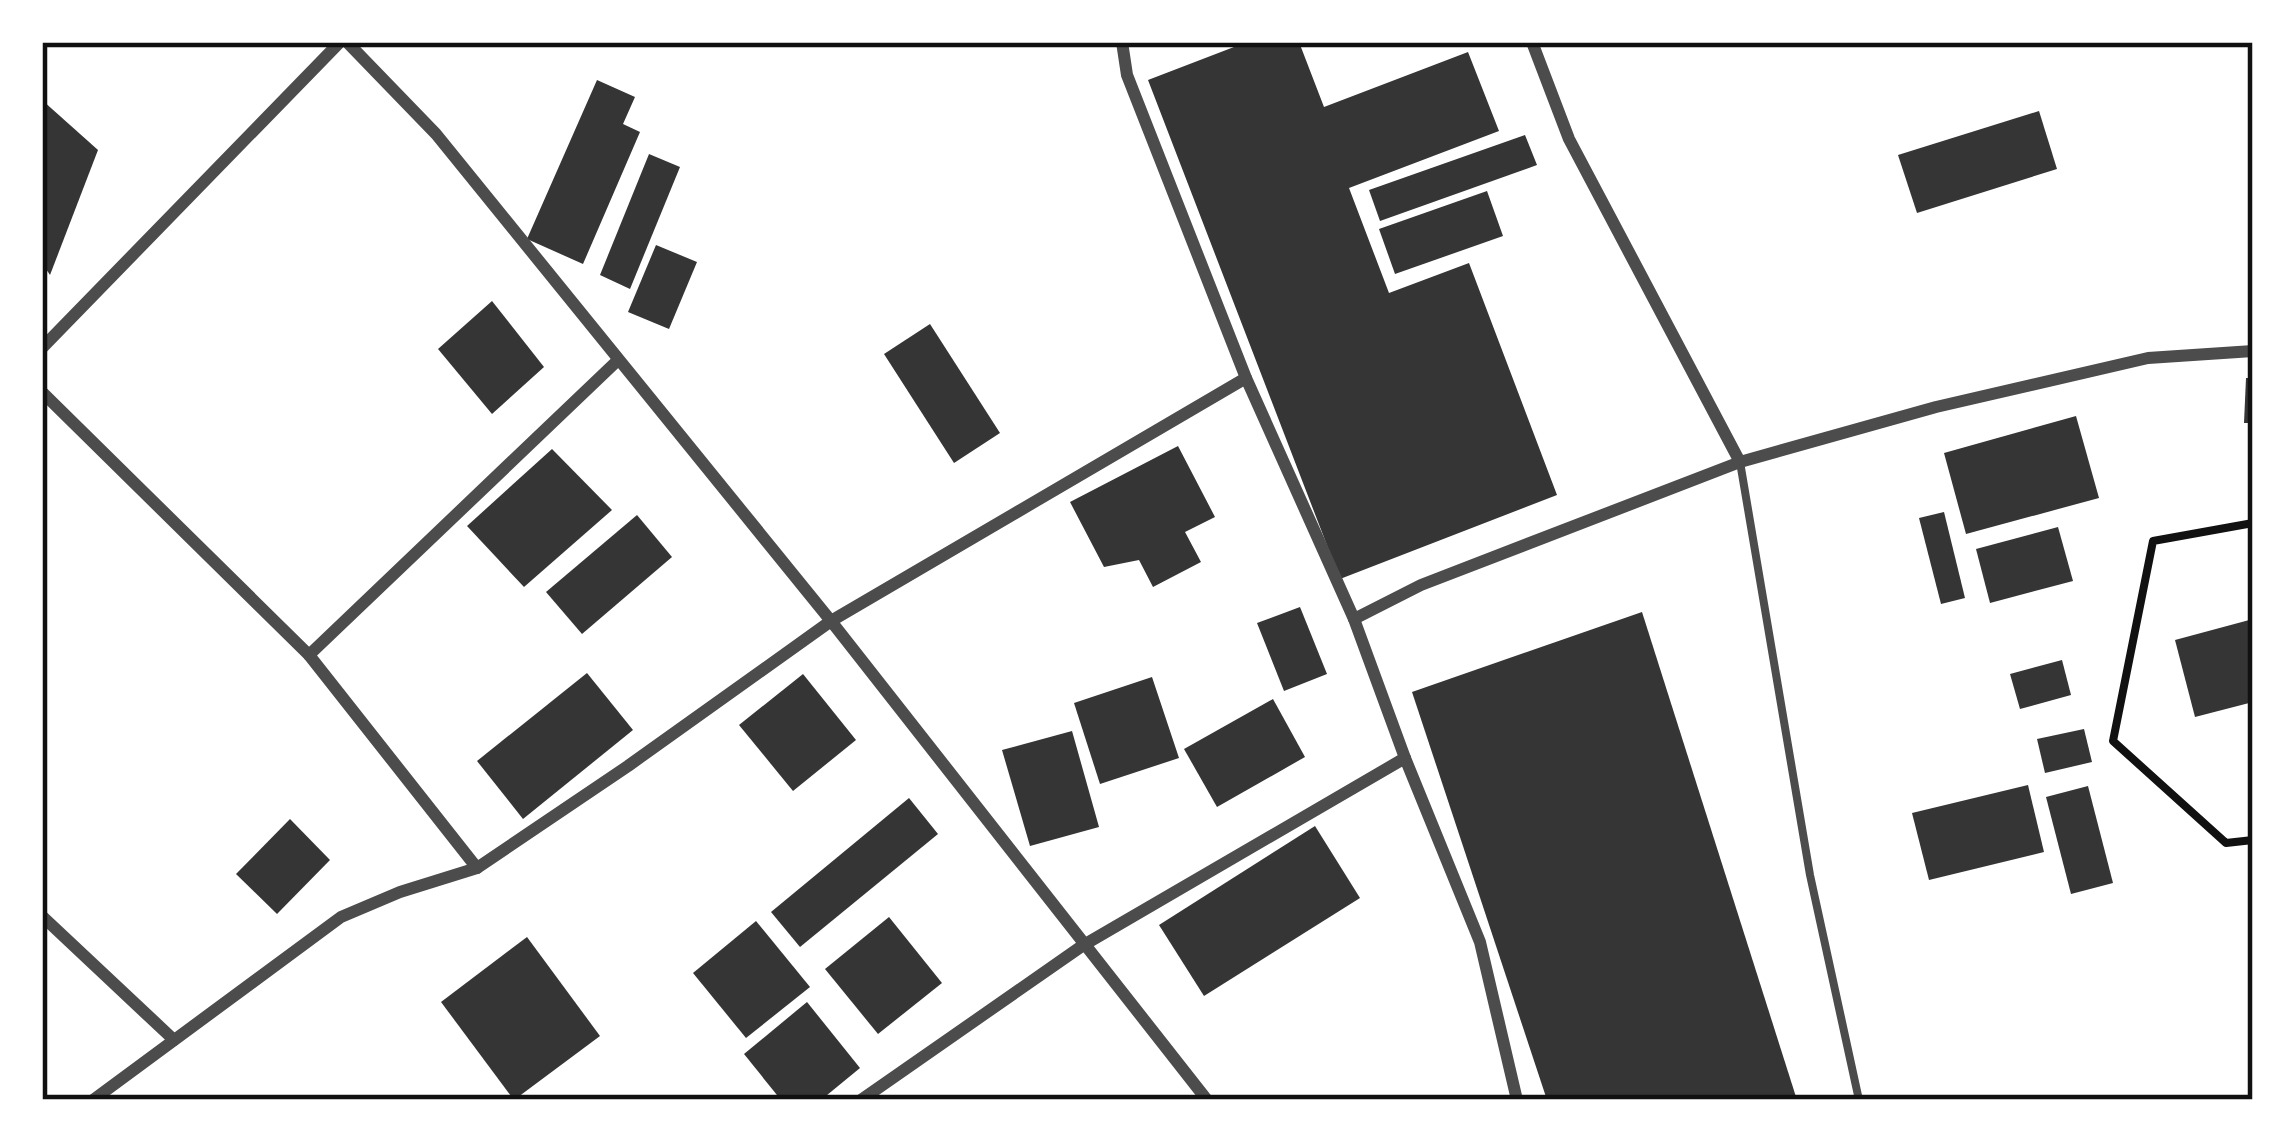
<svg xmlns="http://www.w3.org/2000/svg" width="2295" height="1142" font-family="Signika,sans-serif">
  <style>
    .building { fill: #353535 }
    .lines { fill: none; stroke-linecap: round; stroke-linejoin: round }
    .path { stroke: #111; stroke-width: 8 }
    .service { stroke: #4c4c4c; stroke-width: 8 }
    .minor { stroke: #4c4c4c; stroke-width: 12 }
    .neatline { fill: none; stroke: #111; stroke-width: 4.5 }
  </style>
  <rect width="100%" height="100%" fill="#fff"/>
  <g class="building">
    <path d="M1247,42H1299L1324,107L1468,52L1499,131L1349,188L1389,293L1469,263L1557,495L1340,579L1148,80Z"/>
    <path d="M597,80L635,97L623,124L640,132L583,264L527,239Z"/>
    <path d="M42,100L98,150L50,275L42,263Z"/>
    <path d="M2039,111L2057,169L1917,213L1898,155Z"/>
    <path d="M1525,135L1537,165L1380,221L1369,190Z"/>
    <path d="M649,154L680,167L630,289L600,275Z"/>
    <path d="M1487,191L1503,236L1395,274L1379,229Z"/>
    <path d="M656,245L697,262L669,329L628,312Z"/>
    <path d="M492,301L544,367L492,414L438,349Z"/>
    <path d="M930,324L1000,433L954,463L884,354Z"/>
    <path d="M2246,378H2253V423H2244Z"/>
    <path d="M2076,416L2099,498L1966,534L1944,453Z"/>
    <path d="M1178,446L1215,517L1185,532L1201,562L1153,587L1139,560L1104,567L1070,502Z"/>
    <path d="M552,449L612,510L524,587L467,526Z"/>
    <path d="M1944,512L1965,598L1941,604L1919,518Z"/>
    <path d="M637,515L672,557L582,634L546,592Z"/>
    <path d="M2058,527L2073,581L1990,603L1976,549Z"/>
    <path d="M1300,607L1327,674L1284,691L1257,623Z"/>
    <path d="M1642,612L1797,1100H1547L1412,692Z"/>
    <path d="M2253,619V702L2195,717L2175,640Z"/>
    <path d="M2062,660L2071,695L2020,709L2010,674Z"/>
    <path d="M587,673L633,730L523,819L477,761Z"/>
    <path d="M803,674L856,740L793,791L739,725Z"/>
    <path d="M1152,677L1179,758L1100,784L1074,703Z"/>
    <path d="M1273,699L1305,757L1217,807L1184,749Z"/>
    <path d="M2084,729L2092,762L2045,773L2037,739Z"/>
    <path d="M1072,731L1099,827L1030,846L1002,750Z"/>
    <path d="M2028,785L2044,852L1929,880L1912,813Z"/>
    <path d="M2088,786L2113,883L2071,894L2046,797Z"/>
    <path d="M909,798L938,834L800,947L771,912Z"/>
    <path d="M290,819L330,860L277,914L236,874Z"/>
    <path d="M1315,826L1360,898L1204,996L1159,925Z"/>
    <path d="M889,917L942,983L878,1034L825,969Z"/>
    <path d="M756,921L810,987L746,1038L693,973Z"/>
    <path d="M527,937L600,1036L514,1100L441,1002Z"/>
    <path d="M807,1002L860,1068L821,1100H781L744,1054Z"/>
  </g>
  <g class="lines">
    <path class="path" d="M2253,523L2153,541L2113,741L2226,843L2253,840"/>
    <path class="service" d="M1740,462L1810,875L1859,1100"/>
    <g class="minor">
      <path d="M347,42L436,134L831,621L1207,1100"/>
      <path d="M1122,42L1127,75L1246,378L1354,619L1405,758L1480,942L1517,1100"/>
      <path d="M1532,42L1569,139L1740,462"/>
      <path d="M42,348L340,42"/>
      <path d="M42,392L309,655L477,868"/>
      <path d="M1354,619L1421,585L1740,462L1936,407L2148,358L2253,351"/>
      <path d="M309,655L617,361"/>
      <path d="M42,916L174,1040"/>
      <path d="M93,1100L341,917L400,892L477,868L628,766L831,621L1246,378"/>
      <path d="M861,1100L1082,946L1405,758"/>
    </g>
  </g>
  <rect width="2295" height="1142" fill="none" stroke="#ffffff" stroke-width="90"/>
  <rect x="45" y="45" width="2205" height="1052" class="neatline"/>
</svg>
